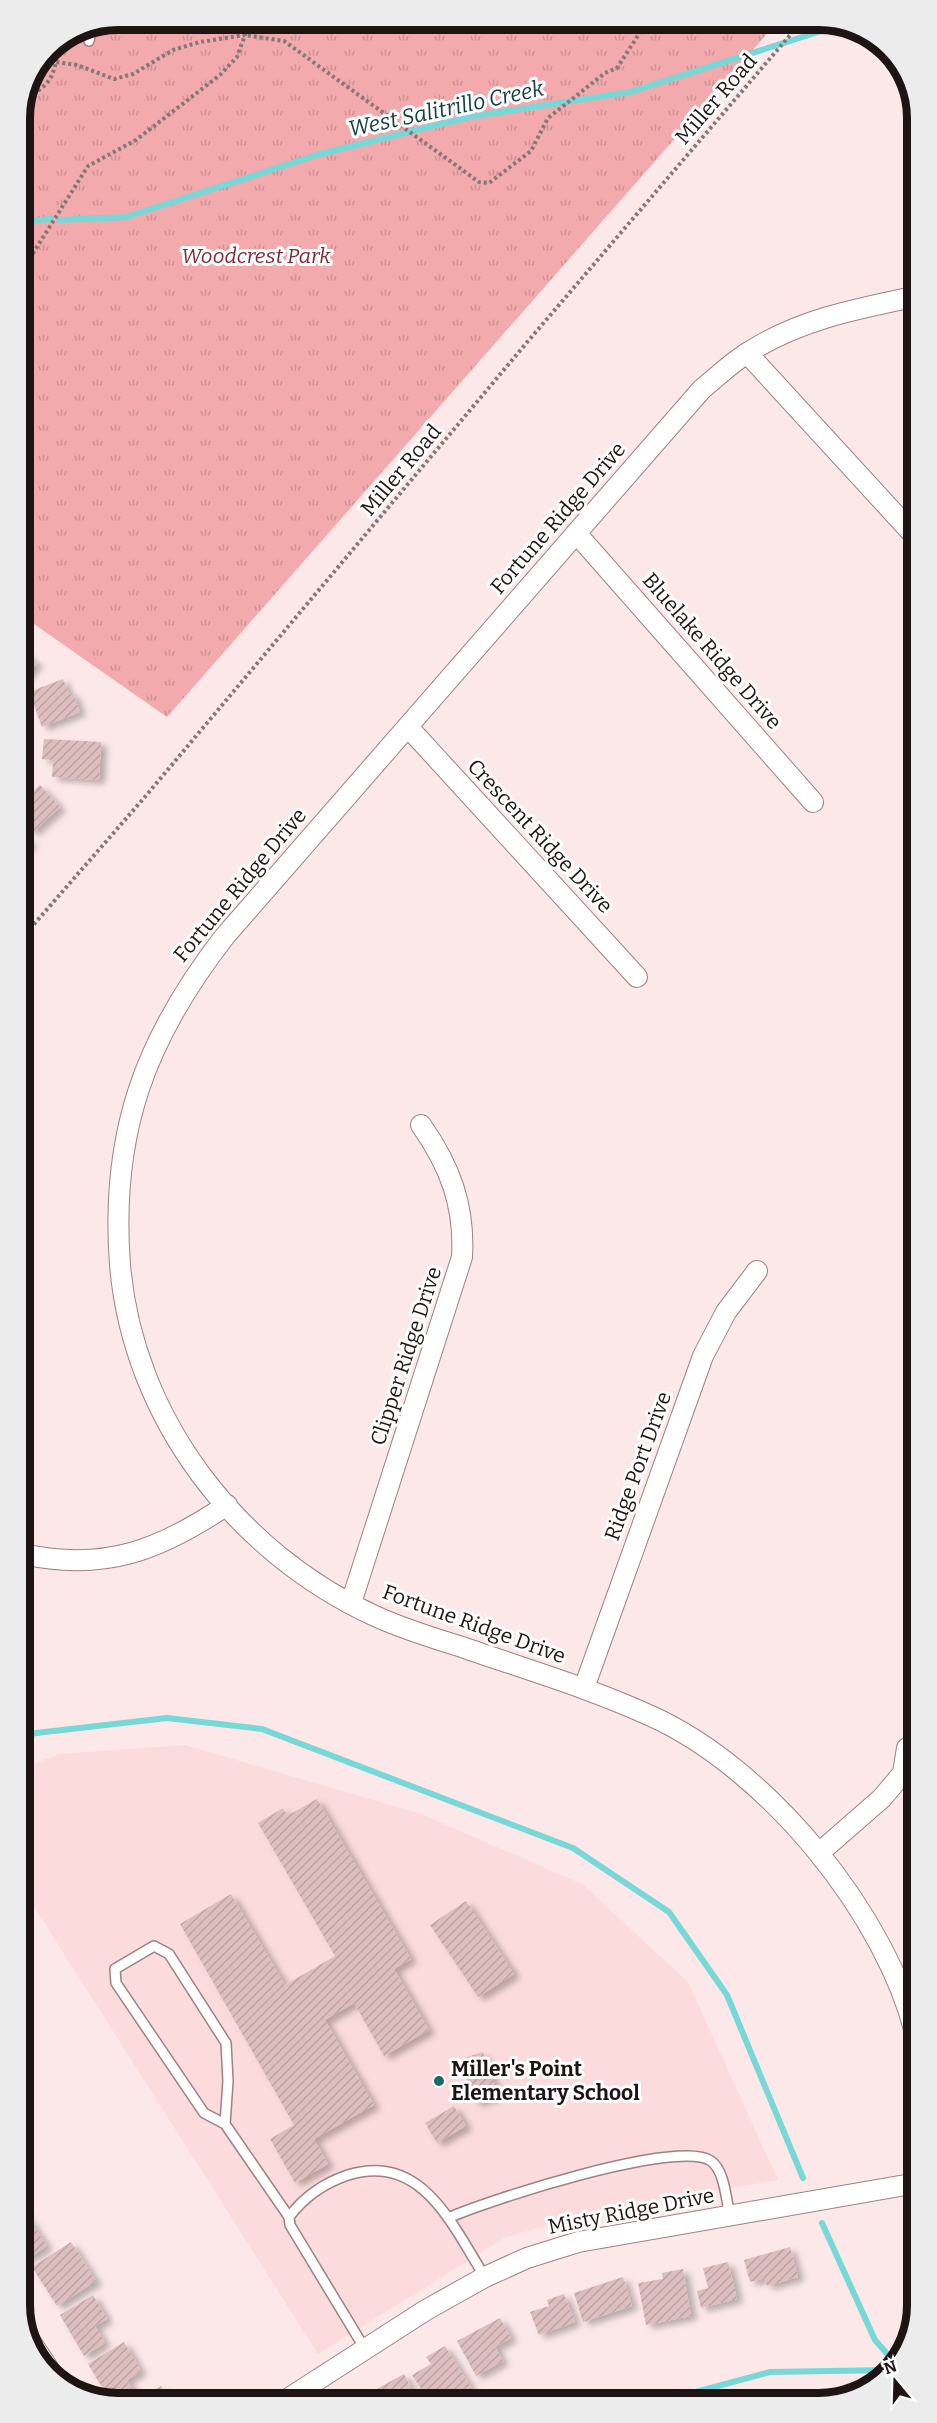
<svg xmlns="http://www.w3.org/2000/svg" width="937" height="2423" font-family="Bitter,serif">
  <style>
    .built { fill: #fcdbdc }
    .park { fill: url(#park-tufts) }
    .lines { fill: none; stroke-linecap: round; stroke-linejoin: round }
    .stream { stroke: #76d8d7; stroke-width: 6 }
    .building { fill: url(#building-hatch); filter: url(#shadow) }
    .service-casing { stroke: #9e8282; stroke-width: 12 }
    .minor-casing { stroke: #9e8282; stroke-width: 22 }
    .path { stroke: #867777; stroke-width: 4; stroke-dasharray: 3 3; stroke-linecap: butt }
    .service { stroke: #fff; stroke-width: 9 }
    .minor { stroke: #fff; stroke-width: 20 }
    .poi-dot { fill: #1b6969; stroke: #fff; stroke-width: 2 }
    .labels { text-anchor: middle; stroke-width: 6; stroke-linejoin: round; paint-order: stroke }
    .street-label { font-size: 21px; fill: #1e1414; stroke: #fff }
    .park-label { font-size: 21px; font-style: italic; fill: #822934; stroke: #fff }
    .poi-label { font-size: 21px; font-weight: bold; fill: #1e1414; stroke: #fff; text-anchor: start }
    .water-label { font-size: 22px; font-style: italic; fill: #134141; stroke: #fff }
    .rim { fill: none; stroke: #1e1414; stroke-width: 8 }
  </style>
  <defs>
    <pattern id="park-tufts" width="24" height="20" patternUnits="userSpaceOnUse" patternTransform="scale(1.5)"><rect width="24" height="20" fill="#f2aaad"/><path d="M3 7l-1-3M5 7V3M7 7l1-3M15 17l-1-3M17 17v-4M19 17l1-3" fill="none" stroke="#cf9194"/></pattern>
    <pattern id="building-hatch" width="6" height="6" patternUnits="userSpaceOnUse" patternTransform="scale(1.5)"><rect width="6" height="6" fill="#ddbebe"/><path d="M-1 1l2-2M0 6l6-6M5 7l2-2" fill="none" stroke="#bda2a2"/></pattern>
    <filter id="shadow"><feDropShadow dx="6" dy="4" stdDeviation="3" flood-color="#0004"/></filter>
  </defs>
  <rect width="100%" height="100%" fill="#fce8e8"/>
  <path class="built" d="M185,1745L421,1814L582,1884L688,1982L778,2180L602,2210L506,2237L318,2354L24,1891L23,1768L59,1754Z"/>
  <path class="park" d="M118,20H779L167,717L21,615L20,112L49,48Z"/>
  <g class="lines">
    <g class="stream">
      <path d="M59,220L126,217L320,154L469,117L630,92L840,25"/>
      <path d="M20,222L51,219"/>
      <path d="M23,1737L36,1733L167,1718L262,1729L573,1848L669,1912L727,1995L803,2178"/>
      <path d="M822,2223L875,2340L897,2365"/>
      <path d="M666,2400L770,2372L890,2370"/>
    </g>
  </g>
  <g class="building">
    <path d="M21,650L37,663L21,682Z"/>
    <path d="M63,679L69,694L73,693L80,712L42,727L29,692Z"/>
    <path d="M44,739L101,742L99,780L52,777L53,760L42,759Z"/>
    <path d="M40,785L60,807L33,832L21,820V791L27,797Z"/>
    <path d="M21,834L31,843L21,853Z"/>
    <path d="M317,1799L411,1959L394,1969L429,2030L384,2056L354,2003L325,2020L374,2105L314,2139L328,2164L295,2183L270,2139L294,2125L180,1924L231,1894L285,1985L335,1956L258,1823L283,1808L287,1816Z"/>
    <path d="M466,1901L514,1974L478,1997L430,1925Z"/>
    <path d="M483,2052L498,2095L475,2103L461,2059Z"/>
    <path d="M454,2106L466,2126L437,2143L425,2123Z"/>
    <path d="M24,2212L47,2246L24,2261Z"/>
    <path d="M71,2242L96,2281L57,2306L32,2267Z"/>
    <path d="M790,2247L798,2277L767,2286L765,2278L750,2282L744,2260Z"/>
    <path d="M728,2262L737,2299L701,2308L697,2291L708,2288L703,2268Z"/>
    <path d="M683,2269L691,2316L646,2325L638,2283L663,2279L662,2273Z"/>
    <path d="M623,2277L632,2306L583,2322L574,2293Z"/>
    <path d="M564,2294L575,2322L539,2335L530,2312L549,2306L547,2300Z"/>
    <path d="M93,2295L107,2319L95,2326L105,2343L84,2356L60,2315Z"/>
    <path d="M500,2318L511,2338L495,2347L503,2361L476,2376L457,2341Z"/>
    <path d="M124,2342L141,2371L127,2380L136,2395L122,2403H111L95,2397L105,2392L88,2364Z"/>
    <path d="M445,2346L471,2387L448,2401H429L412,2375L431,2364L426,2357Z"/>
    <path d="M404,2374L417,2399L412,2401L364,2402L362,2397Z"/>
    <path d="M161,2386L171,2403H134Z"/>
  </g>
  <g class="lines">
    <defs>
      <g id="service">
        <path d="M89,41L91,30"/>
        <path d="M225,2124L204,2113L116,1983L115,1969L154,1946L169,1954L226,2043L228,2081L225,2124L289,2217"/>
        <path d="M448,2218C486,2201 679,2138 711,2161C725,2171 726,2200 730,2216"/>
        <path d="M365,2349L290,2225L289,2217C304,2197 324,2183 348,2175C422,2152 452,2225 485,2277"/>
      </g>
      <g id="minor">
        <path d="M913,297C855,309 799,320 749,352C732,362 717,377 702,389L225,936C145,1039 110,1133 120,1265C133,1418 236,1552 375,1616C403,1629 433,1638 462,1647C525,1669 590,1688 651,1716C767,1768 889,1916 917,2041"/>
        <path d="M747,353L913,534"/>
        <path d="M576,533L813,802"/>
        <path d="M408,727L637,977"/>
        <path d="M23,1554C105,1572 160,1550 227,1505"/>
        <path d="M351,1603L462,1257C465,1206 450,1166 421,1125"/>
        <path d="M584,1688L703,1356L726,1312L757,1271"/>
        <path d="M819,1853L882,1798L903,1773L907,1748"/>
        <path d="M25,2333L58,2383"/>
        <path d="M283,2402L426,2310L485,2277L527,2258L578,2242L917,2183"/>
      </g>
    </defs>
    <use href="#service" class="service-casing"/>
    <use href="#minor" class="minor-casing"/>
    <g class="path">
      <path d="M247,20L245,35L284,41L479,182L489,183L531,151L548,118L605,73L617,68L648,20"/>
      <path d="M66,41H77"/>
      <path d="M27,96C55,84 54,71 59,44"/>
      <path d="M20,274L88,166L136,140L220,75L237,57L245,35L200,42L173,50L133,74L114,79L77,65L56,62"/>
      <path d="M22,938L144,798L529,340L803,20"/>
    </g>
    <use href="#service" class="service"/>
    <use href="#minor" class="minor"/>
  </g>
  <circle class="poi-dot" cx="439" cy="2081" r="6"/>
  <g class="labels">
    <g class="street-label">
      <text transform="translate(716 99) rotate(-49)" y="7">Miller Road</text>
      <text transform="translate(401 470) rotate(-50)" y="7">Miller Road</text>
      <text transform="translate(558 518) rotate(-49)" y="7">Fortune Ridge Drive</text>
      <text transform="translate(712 651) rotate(49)" y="7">Bluelake Ridge Drive</text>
      <text transform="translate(540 836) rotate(47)" y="7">Crescent Ridge Drive</text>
      <text transform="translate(240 885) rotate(-50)" y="7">Fortune Ridge Drive</text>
      <text transform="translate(406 1356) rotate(-72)" y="7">Clipper Ridge Drive</text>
      <text transform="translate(638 1466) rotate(-70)" y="7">Ridge Port Drive</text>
      <text transform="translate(474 1624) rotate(20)" y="7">Fortune Ridge Drive</text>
      <text transform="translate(631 2211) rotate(-11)" y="7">Misty Ridge Drive</text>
    </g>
    <g class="park-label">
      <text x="256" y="263">Woodcrest Park</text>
    </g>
    <g class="poi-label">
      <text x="451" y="2076">Miller's Point<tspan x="451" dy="24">Elementary School</tspan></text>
    </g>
    <g class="water-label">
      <text transform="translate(446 108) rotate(-12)" y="8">West Salitrillo Creek</text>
    </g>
  </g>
  <path d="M0 0H937V2423H0ZM118 30H819A88 88 0 0 1 907 118V2305A88 88 0 0 1 819 2393H118A88 88 0 0 1 30 2305V118A88 88 0 0 1 118 30Z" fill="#edecec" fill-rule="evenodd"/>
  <path class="rim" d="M118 30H819A88 88 0 0 1 907 118V2305A88 88 0 0 1 819 2393H118A88 88 0 0 1 30 2305V118A88 88 0 0 1 118 30Z"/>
  <g transform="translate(895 2381) rotate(341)" stroke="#ffffff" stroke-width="4.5" paint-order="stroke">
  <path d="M0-4.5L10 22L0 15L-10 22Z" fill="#1e1414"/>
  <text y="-9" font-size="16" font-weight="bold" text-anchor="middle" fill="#1e1414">N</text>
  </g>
</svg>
